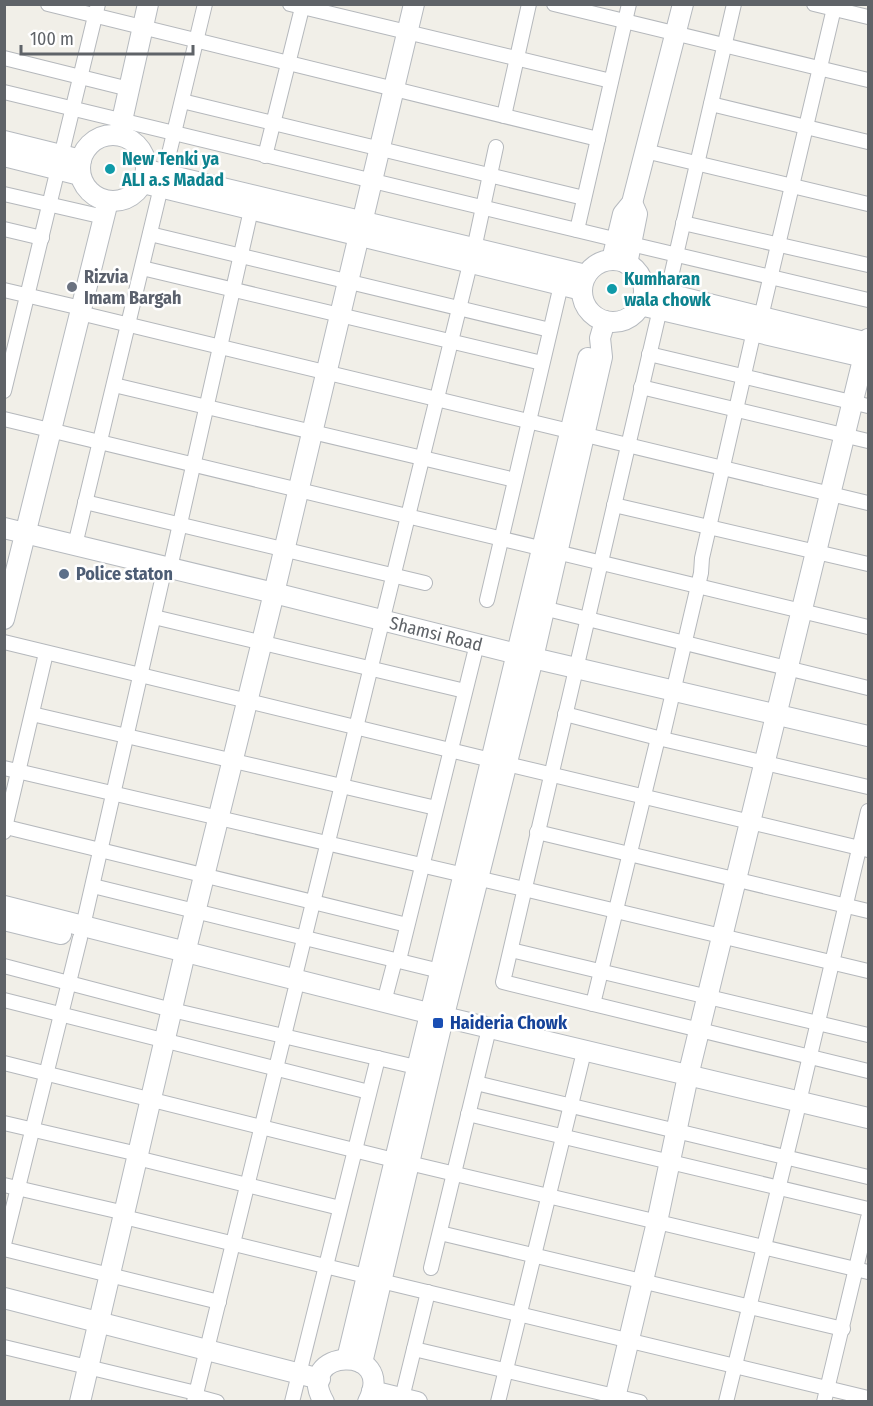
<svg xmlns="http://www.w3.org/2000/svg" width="873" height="1406" font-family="'Fira Sans Condensed',sans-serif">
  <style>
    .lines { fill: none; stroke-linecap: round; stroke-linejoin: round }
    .street-casing { stroke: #b5b8bc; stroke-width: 16 }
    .secondary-casing { stroke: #b6babf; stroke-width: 22 }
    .street { stroke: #fff; stroke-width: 14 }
    .secondary { stroke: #fff; stroke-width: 20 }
    .culture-dot { fill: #0f9aa8; stroke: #fff; stroke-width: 2 }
    .worship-dot { fill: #6b7280; stroke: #fff; stroke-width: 2 }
    .service-dot { fill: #5c6f8a; stroke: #fff; stroke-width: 2 }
    .transit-dot { fill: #1a4fb4; stroke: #fff; stroke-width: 2 }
    .labels { text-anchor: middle; stroke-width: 5; stroke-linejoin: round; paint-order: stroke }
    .culture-label { font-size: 18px; font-weight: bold; fill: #0d838f; stroke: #fff; text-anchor: start }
    .worship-label { font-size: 18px; font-weight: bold; fill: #5b616d; stroke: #fff; text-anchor: start }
    .service-label { font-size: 18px; font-weight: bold; fill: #4e5e75; stroke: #fff; text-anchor: start }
    .street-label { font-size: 18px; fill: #5f6368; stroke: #fff }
    .transit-label { font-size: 18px; font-weight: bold; fill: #164399; stroke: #fff; text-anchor: start }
  </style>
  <rect width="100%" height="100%" fill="#f1efe8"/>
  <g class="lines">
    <defs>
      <g id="street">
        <path d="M48,4L598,139"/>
        <path d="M290,4L611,81"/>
        <path d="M554,4L868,80"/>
        <path d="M814,4L868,17"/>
        <path d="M4,58L129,89"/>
        <path d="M4,92L618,240"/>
        <path d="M182,101L584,198"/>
        <path d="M711,104L868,142"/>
        <path d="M504,116L529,4"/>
        <path d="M645,151L868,204"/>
        <path d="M265,156L303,4"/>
        <path d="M4,194L104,217"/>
        <path d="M683,223L868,265"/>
        <path d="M4,229L42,238"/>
        <path d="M577,230L629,4"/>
        <path d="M150,234L550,330"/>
        <path d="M631,244L868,300"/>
        <path d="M474,249L496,147"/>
        <path d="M142,268L542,363"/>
        <path d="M4,290L81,308"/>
        <path d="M667,294L734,4"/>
        <path d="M660,309L503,982L868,1071"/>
        <path d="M80,313L868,503"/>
        <path d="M761,317L835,4"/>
        <path d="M649,354L868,406"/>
        <path d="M114,385L515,480"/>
        <path d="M641,387L868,441"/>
        <path d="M4,391L98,4"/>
        <path d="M4,419L868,627"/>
        <path d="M85,502L425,583"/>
        <path d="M614,505L868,564"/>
        <path d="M75,545L205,4"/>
        <path d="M170,568L251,210"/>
        <path d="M487,600L561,285"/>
        <path d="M543,608L868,688"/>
        <path d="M154,617L465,691"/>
        <path d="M4,642L491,760"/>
        <path d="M32,714L436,808"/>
        <path d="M565,714L658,738L868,787"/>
        <path d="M662,739L701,573L702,558L754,331"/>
        <path d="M507,764L868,850"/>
        <path d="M4,768L524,889L868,971"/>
        <path d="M6,827L407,925"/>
        <path d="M4,832L46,653"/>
        <path d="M537,832L868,911"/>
        <path d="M93,886L440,971"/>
        <path d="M83,926L165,567"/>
        <path d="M511,950L868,1035"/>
        <path d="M4,966L172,1010L416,1067"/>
        <path d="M294,980L470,264"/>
        <path d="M4,1000L369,1092"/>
        <path d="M384,1002L394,964L399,960L477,644"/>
        <path d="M593,1004L658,738"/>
        <path d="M4,1063L394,1160"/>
        <path d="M476,1083L868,1177"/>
        <path d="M799,1102L868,811"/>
        <path d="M468,1114L868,1209"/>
        <path d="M4,1123L138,1154"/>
        <path d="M137,1158L340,1208"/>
        <path d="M409,1163L868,1272"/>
        <path d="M4,1185L125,1213"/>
        <path d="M124,1217L366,1276"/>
        <path d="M440,1233L843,1329"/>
        <path d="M4,1244L80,938"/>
        <path d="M4,1249L219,1302"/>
        <path d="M431,1268L487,1037"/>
        <path d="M381,1281L868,1398"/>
        <path d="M4,1347L196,1393"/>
        <path d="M414,1349L640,1402"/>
        <path d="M195,1396L217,1402"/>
        <path d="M194,1402L295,991"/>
        <path d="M292,1402L378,1058"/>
        <path d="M401,1402L428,1292"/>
        <path d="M498,1402L582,1060"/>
        <path d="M726,1402L797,1112"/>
        <path d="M824,1402L868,1218"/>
      </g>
      <g id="secondary">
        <path d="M119,134L148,4"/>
        <circle cx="113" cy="168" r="33"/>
        <path d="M4,141L81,160"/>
        <path d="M4,156L80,175"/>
        <path d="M147,170L586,275"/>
        <path d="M143,183L582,290"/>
        <path d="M612,260L623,214L632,203L683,4"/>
        <circle cx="613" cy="291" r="31"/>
        <path d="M627,264L637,214L632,203"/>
        <path d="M644,288L868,343"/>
        <path d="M640,305L868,358"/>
        <path d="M4,528L274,593L533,658L868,736"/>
        <path d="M4,619L108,201"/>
        <path d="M4,906L444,1017L868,1118"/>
        <path d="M4,920L61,934"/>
        <path d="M4,1298L320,1379"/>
        <path d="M347,1359L588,358"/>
        <path d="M362,1363L441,1027L533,658L602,357L600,338L605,321"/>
        <path d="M372,1391L417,1402"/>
        <path d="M80,1402L185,953L274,593L414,4"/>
        <path d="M324,1402C292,1348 398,1343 368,1402"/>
        <path d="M614,1402L657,1222L688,1076L868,339"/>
      </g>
    </defs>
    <use href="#street" class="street-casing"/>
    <use href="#secondary" class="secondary-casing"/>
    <use href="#street" class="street"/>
    <use href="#secondary" class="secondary"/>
  </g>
  <g class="culture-dot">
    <circle cx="110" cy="169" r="6"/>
    <circle cx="612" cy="289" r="6"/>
  </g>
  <circle class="worship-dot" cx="72" cy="287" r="6"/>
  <circle class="service-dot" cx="64" cy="574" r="6"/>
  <rect class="transit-dot" x="432" y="1017" width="12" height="12" rx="3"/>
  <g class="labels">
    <g class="culture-label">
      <text x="122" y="165">New Tenki ya<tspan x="122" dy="21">ALI a.s Madad</tspan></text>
      <text x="624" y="285">Kumharan<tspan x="624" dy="21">wala chowk</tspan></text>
    </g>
    <g class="worship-label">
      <text x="84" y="283">Rizvia<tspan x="84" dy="21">Imam Bargah</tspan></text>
    </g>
    <g class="service-label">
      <text x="76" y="580">Police staton</text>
    </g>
    <g class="street-label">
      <text transform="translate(436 634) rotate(14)" y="6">Shamsi Road</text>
    </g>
    <g class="transit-label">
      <text x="450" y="1029">Haideria Chowk</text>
    </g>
  </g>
  <rect width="873" height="1406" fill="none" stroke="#5f6368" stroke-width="12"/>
  <path d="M21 45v9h172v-9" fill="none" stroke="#5f6368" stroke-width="3"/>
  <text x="30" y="45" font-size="18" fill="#5f6368" stroke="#ffffff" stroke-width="4.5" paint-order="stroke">100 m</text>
</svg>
